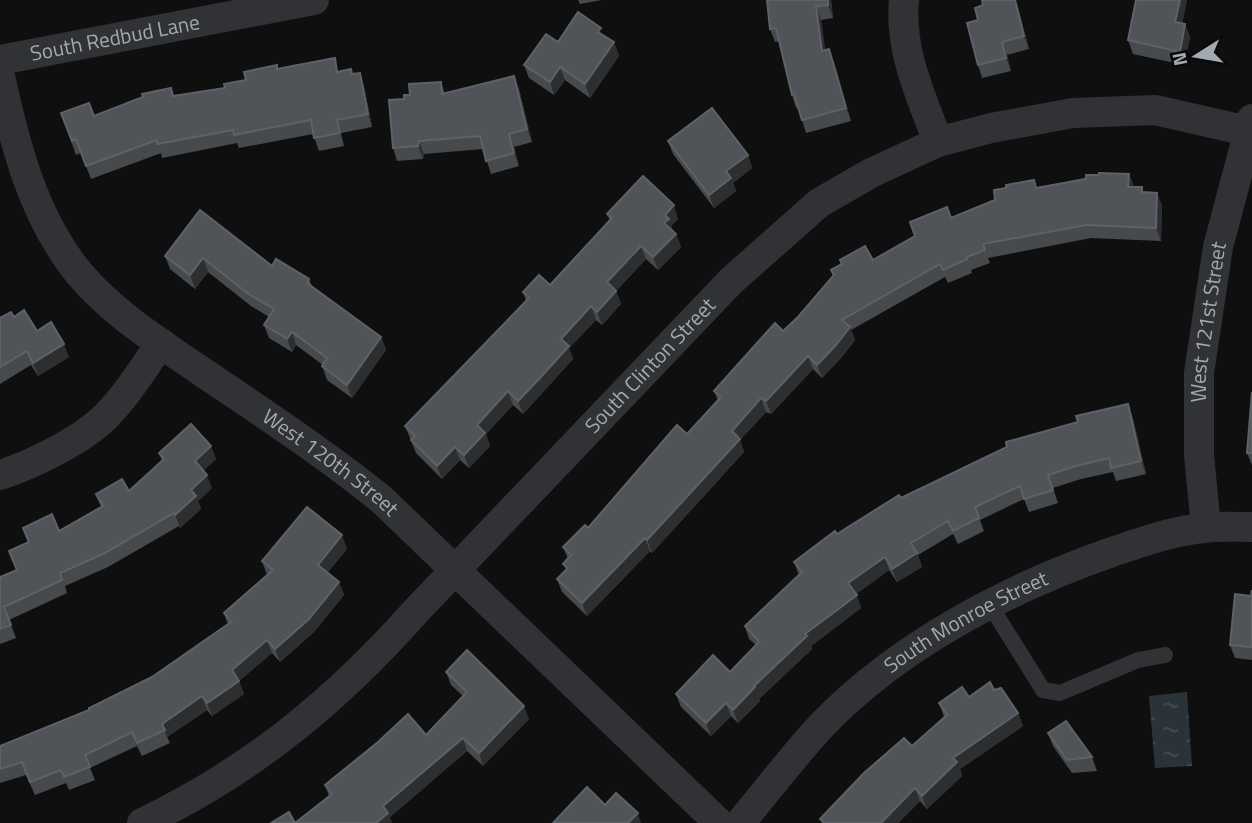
<svg xmlns="http://www.w3.org/2000/svg" width="1252" height="823" font-family="'Titillium Web',sans-serif">
  <style>
    .water { fill: url(#water-ripples) }
    .lines { fill: none; stroke-linecap: round; stroke-linejoin: round }
    .service { stroke: #303235; stroke-width: 16 }
    .minor { stroke: #303235; stroke-width: 30 }
    .wall { fill: #474a4d }
    .shaded-wall { fill: #2c2e30 }
    .building { fill: #505458; stroke: #5d6266; stroke-width: 2 }
    .labels { text-anchor: middle; stroke-width: 7; stroke-linejoin: round; paint-order: stroke }
    .street-label { font-size: 21px; fill: #a1a9b1; stroke: #0a0a0b }
  </style>
  <defs>
    <pattern id="water-ripples" width="26" height="14" patternUnits="userSpaceOnUse" patternTransform="scale(1.75)"><rect width="26" height="14" fill="#2a3438"/><path d="M2 4q2-2 4 0t4 0M15 11q2-2 4 0t4 0" fill="none" stroke="#464f52"/></pattern>
  </defs>
  <rect width="100%" height="100%" fill="#0f0f10"/>
  <path class="water" d="M1187,692L1192,766L1155,768L1149,696Z"/>
  <g class="lines">
    <path class="service" d="M990,605L1043,690L1060,693L1138,660L1165,655"/>
    <g class="minor">
      <path d="M904,0C899,50 921,96 938,142"/>
      <path id="s1" d="M0,60L314,0"/>
      <path id="s2" d="M0,76C15,145 33,216 78,272C111,312 157,341 198,369C260,411 323,452 381,499L719,823"/>
      <path d="M0,475C31,465 76,443 101,421C125,399 142,370 161,343"/>
      <path id="s3" d="M1206,527L1199,455V373L1218,247L1252,119"/>
      <path id="s4" d="M142,823C251,771 336,701 416,611L731,281L819,203L871,173L938,142L991,128L1073,113L1155,110L1252,132"/>
      <path id="s5" d="M740,823C767,791 793,756 822,725C898,646 1008,588 1112,552C1142,542 1172,531 1204,528C1220,526 1236,527 1252,527"/>
    </g>
  </g>
  <g class="wall">
    <path d="M578,0H602L580,4Z"/>
    <path d="M831,0L833,18L821,20L825,50L834,62L851,121L806,133L798,107L796,108L792,95L779,41L775,42L770,29Z"/>
    <path d="M1016,0L1029,49L1007,55L1011,71L982,78L978,65V20Z"/>
    <path d="M1136,0H1187L1182,23L1185,24L1190,37L1184,65L1133,54L1128,40Z"/>
    <path d="M558,42H614L619,56L590,98L565,80L554,95L529,78L524,65Z"/>
    <path d="M278,69L340,72L353,74L364,86L372,127L341,133L344,146L319,151L313,134L239,148L237,143L162,158L161,153L91,179L81,153L76,155L61,113L94,116L171,88L174,96L225,88Z"/>
    <path d="M514,76L519,89L532,142L514,147L519,166L491,174L483,149L424,154L423,159L397,161L393,148L404,99L410,95L441,82L445,94Z"/>
    <path d="M668,141L748,155L752,168L733,183L736,191L714,208L673,154Z"/>
    <path d="M1129,174L1134,187L1144,192L1157,193L1162,206L1161,241L1091,238L988,258L990,263L971,270L972,273L948,283L945,277L851,330L855,340L841,358L822,378L813,369L771,414L766,412L740,440L744,452L652,553L650,551L587,616L562,592L557,579L566,570L563,564L568,559L563,547L588,528L687,434L718,401L714,391L798,317L833,276L831,270L841,265L840,260H873L951,218L995,200L1006,188L1034,180L1037,188L1099,175Z"/>
    <path d="M200,210L272,266L309,279L312,286L381,337L386,350L352,398L327,380L322,366L323,365L296,345L292,352L269,338L264,325L269,317L251,306L208,272L195,289L170,269L165,256Z"/>
    <path d="M607,214L678,219L671,226L673,232L676,234L681,247L658,270L646,259L616,291L621,304L602,325L596,320L569,348L573,359L544,391L523,414L513,405L486,434L490,446L469,468L460,460L442,479L416,453L405,426L526,301L523,292L550,285L610,221Z"/>
    <path d="M14,317L37,331L69,357L38,376L31,365L0,384V318Z"/>
    <path d="M1252,392V465L1247,453Z"/>
    <path d="M1133,418L1146,474L1116,481L1113,472L1081,479L1053,488L1058,503L1029,512L1024,499L980,520L984,531L958,544L953,534L918,555L922,567L897,582L889,570L856,594L861,608L811,646L812,649L759,699L760,701L738,723L731,716L711,736L681,707L676,694L730,672L756,645L749,639L745,626L799,575L794,562L837,534L901,498Z"/>
    <path d="M159,453L216,459L203,471L212,488L198,501L201,509L180,528L179,526L108,567L65,586L67,593L9,620L16,638L0,644V577L17,570L9,551L28,543L23,528L59,531L101,507L96,494L129,491L162,461Z"/>
    <path d="M347,549L328,572L339,582L344,595L314,632L280,662L272,653L239,681L244,694L212,716L207,710L167,737L170,743L142,756L137,746L90,768L95,780L69,790L66,783L35,795L26,775L0,783V746L89,710L152,677L228,625L224,613L267,575L262,561Z"/>
    <path d="M1252,590V660L1235,658L1230,645L1251,596Z"/>
    <path d="M446,672L529,719L483,766L467,751L390,817L295,823L329,796L325,785L426,735L463,696L451,685Z"/>
    <path d="M994,690L1018,713L1023,726L960,769L962,776L927,809L920,801L898,823H824L944,717L939,703L969,697Z"/>
    <path d="M1048,733L1092,757L1097,771L1072,773L1053,746Z"/>
  </g>
  <g class="shaded-wall">
    <path d="M828,0H831L833,18L828,5Z"/>
    <path d="M1015,0H1016L1029,49L1024,36Z"/>
    <path d="M1180,0H1187L1180,35L1175,22Z"/>
    <path d="M816,6L821,20L827,64L822,51Z"/>
    <path d="M1185,24L1190,37L1184,65L1180,52Z"/>
    <path d="M614,42L619,56L590,98L585,84Z"/>
    <path d="M1002,42L1007,55L1011,71L1006,58Z"/>
    <path d="M829,49L834,62L851,121L846,108Z"/>
    <path d="M560,67L565,80L554,95L550,82Z"/>
    <path d="M360,73L364,86L372,127L368,114Z"/>
    <path d="M514,76L519,89L532,142L527,129Z"/>
    <path d="M337,120L341,133L344,146L340,133Z"/>
    <path d="M509,134L514,147L519,166L514,153Z"/>
    <path d="M419,141L424,154L423,159L418,146Z"/>
    <path d="M748,155L752,168L733,183L736,191L714,208L709,195L726,171Z"/>
    <path d="M1129,174L1134,187H1128Z"/>
    <path d="M1157,193L1162,206L1161,241L1156,228Z"/>
    <path d="M674,205L678,219L671,226L674,232L664,223L665,215Z"/>
    <path d="M676,234L681,247L658,270L653,257Z"/>
    <path d="M641,246L646,259L616,291L621,304L602,325L597,312L607,282Z"/>
    <path d="M203,258L208,272L195,289L190,275Z"/>
    <path d="M591,306L596,320L569,348L573,359L523,414L518,401L561,339Z"/>
    <path d="M850,327L855,340L841,358L822,378L817,365Z"/>
    <path d="M292,332L296,345L292,352L287,339Z"/>
    <path d="M381,337L386,350L352,398L347,385Z"/>
    <path d="M64,344L69,357L38,376L33,363Z"/>
    <path d="M808,356L813,369L771,414L766,401Z"/>
    <path d="M508,391L513,405L486,434L490,446L469,468L464,455L477,425Z"/>
    <path d="M761,398L766,412L740,440L744,452L652,553L647,540L732,431Z"/>
    <path d="M1128,404L1133,418L1146,474L1141,461Z"/>
    <path d="M211,446L216,459L199,475L195,461Z"/>
    <path d="M455,447L460,460L442,479L437,466Z"/>
    <path d="M207,475L212,488L198,501L201,509L180,528L175,515L191,490Z"/>
    <path d="M342,535L347,549L323,578L318,565Z"/>
    <path d="M645,538L650,551L587,616L582,603Z"/>
    <path d="M917,553L922,567L897,582L892,569Z"/>
    <path d="M885,557L889,570L853,596L848,583Z"/>
    <path d="M339,582L344,595L314,632L280,662L275,649Z"/>
    <path d="M857,595L861,608L811,646L812,649L759,699L760,701L738,723L733,710L754,686L805,634Z"/>
    <path d="M267,640L272,653L239,681L244,694L212,716L207,703L232,670Z"/>
    <path d="M202,696L207,710L167,737L162,724Z"/>
    <path d="M726,703L731,716L711,736L706,723Z"/>
    <path d="M524,706L529,719L483,766L479,753Z"/>
    <path d="M1018,713L1023,726L960,769L962,776L927,809L922,796L953,758Z"/>
    <path d="M463,738L467,751L390,817L392,823H376L383,806Z"/>
    <path d="M915,788L920,801L898,823H881Z"/>
    <path d="M638,813L641,823H628Z"/>
  </g>
  <g class="building">
    <path d="M767,0H828V5L816,6L822,51L829,49L846,108L802,120L794,94L792,95L776,28L770,29Z"/>
    <path d="M982,0H1015L1024,36L1002,42L1006,58L978,65L967,23L978,20L975,8L983,5Z"/>
    <path d="M1136,0H1180L1175,22L1185,24L1180,52L1128,40Z"/>
    <path d="M578,12L601,28L598,32L614,42L585,84L560,67L550,82L524,65L546,34L558,42Z"/>
    <path d="M335,58L337,72L351,69L352,74L360,73L368,114L337,120L340,133L314,138L311,120L234,135L233,130L157,144V140L86,166L76,139L72,141L61,113L89,103L94,116L143,97L142,94L171,88L173,96L225,88L224,84L246,80L244,72L277,65V69Z"/>
    <path d="M514,76L527,129L509,134L514,153L486,161L480,136L419,141L418,146L393,148L389,100L404,99V95H410L409,84L441,82L442,94Z"/>
    <path d="M712,108L748,155L726,171L731,178L709,195L668,141Z"/>
    <path d="M1099,173L1129,174L1128,187H1142V192L1157,193L1156,228L1086,225L983,244L985,250L967,257V259L943,270L940,264L842,320L850,327L836,345L817,365L808,356L766,401L761,398L732,431L740,439L647,540L645,538L582,603L557,579L568,568L563,564L571,555L563,547L585,525L588,528L677,425L687,434L721,397L714,391L775,323L783,331L798,317L834,275L831,270L842,264L840,260L865,246L873,260L915,236L910,222L947,207L951,218L995,200L994,190L1006,188V185L1034,180L1036,188L1086,179V175H1099Z"/>
    <path d="M643,176L674,205L665,215L669,219L664,223L676,234L653,257L641,246L607,282L616,291L597,312L591,306L561,339L569,346L540,378L518,401L508,391L477,425L485,433L464,455L455,447L437,466L411,440L415,436L405,426L529,298L523,292L539,275L550,285L612,218L607,214Z"/>
    <path d="M200,210L272,266L276,259L309,279L307,283L381,337L347,385L322,366L327,358L292,332L287,339L264,325L274,309L247,293L203,258L190,275L165,256Z"/>
    <path d="M24,310L37,331L51,322L64,344L33,363L27,351L0,367V318L11,312L14,317Z"/>
    <path d="M1252,392V453H1247Z"/>
    <path d="M1128,404L1141,461L1111,468L1109,458L1076,466L1048,475L1053,490L1024,499L1020,486L975,507L979,518L953,531L948,521L911,543L917,553L892,569L885,557L848,583L857,595L805,634L807,636L754,686L755,687L733,710L726,703L706,723L676,694L713,655L730,672L759,642L745,626L802,572L794,562L835,531L837,534L899,495L901,498L1007,447L1006,442L1078,422L1076,416Z"/>
    <path d="M191,424L211,446L195,461L207,475L191,490L196,496L175,515L174,513L103,554L60,573L62,580L4,607L11,625L0,629V577L17,570L9,551L29,542L23,528L52,514L59,531L103,506L96,494L122,479L129,491L164,459L159,453Z"/>
    <path d="M307,507L342,535L318,565L339,582L309,619L275,649L267,640L232,670L239,681L207,703L202,696L162,724L165,730L137,743L132,732L85,755L90,767L64,777L61,770L30,782L22,762L0,769V746L89,710V708L152,677L231,622L224,613L273,570L262,561Z"/>
    <path d="M1252,590V647L1230,645L1235,594L1251,596Z"/>
    <path d="M467,650L524,706L479,753L463,738L383,806L388,813L376,823H271L289,812L295,823L332,794L325,785L378,742L408,714L426,735L467,692L446,672Z"/>
    <path d="M990,682L994,690L1001,688L1018,713L953,758L957,762L922,796L915,788L881,823H824L820,819L864,773L904,738L912,746L947,715L939,703L962,687L969,697Z"/>
    <path d="M1066,721L1092,757L1067,760L1048,733Z"/>
    <path d="M587,787L605,805L616,793L638,813L628,823H553Z"/>
  </g>
  <g class="labels">
    <g class="street-label">
      <text dy="7" stroke="none"><textPath href="#s1" startOffset="117">South Redbud Lane</textPath></text>
      <text dy="7" stroke="none"><textPath href="#s3" startOffset="206">West 121st Street</textPath></text>
      <text dy="7" stroke="none"><textPath href="#s4" startOffset="688">South Clinton Street</textPath></text>
      <text dy="7" stroke="none"><textPath href="#s2" startOffset="530">West 120th Street</textPath></text>
      <text dy="7" stroke="none"><textPath href="#s5" startOffset="306">South Monroe Street</textPath></text>
    </g>
  </g>
  <g transform="translate(1196 56) rotate(259)" stroke="#0a0a0b" stroke-width="5" paint-order="stroke">
  <path d="M0-5L12 26L0 18L-12 26Z" fill="#a1a9b1"/>
  <text y="-10" font-size="19" font-weight="bold" text-anchor="middle" fill="#a1a9b1">N</text>
  </g>
</svg>
